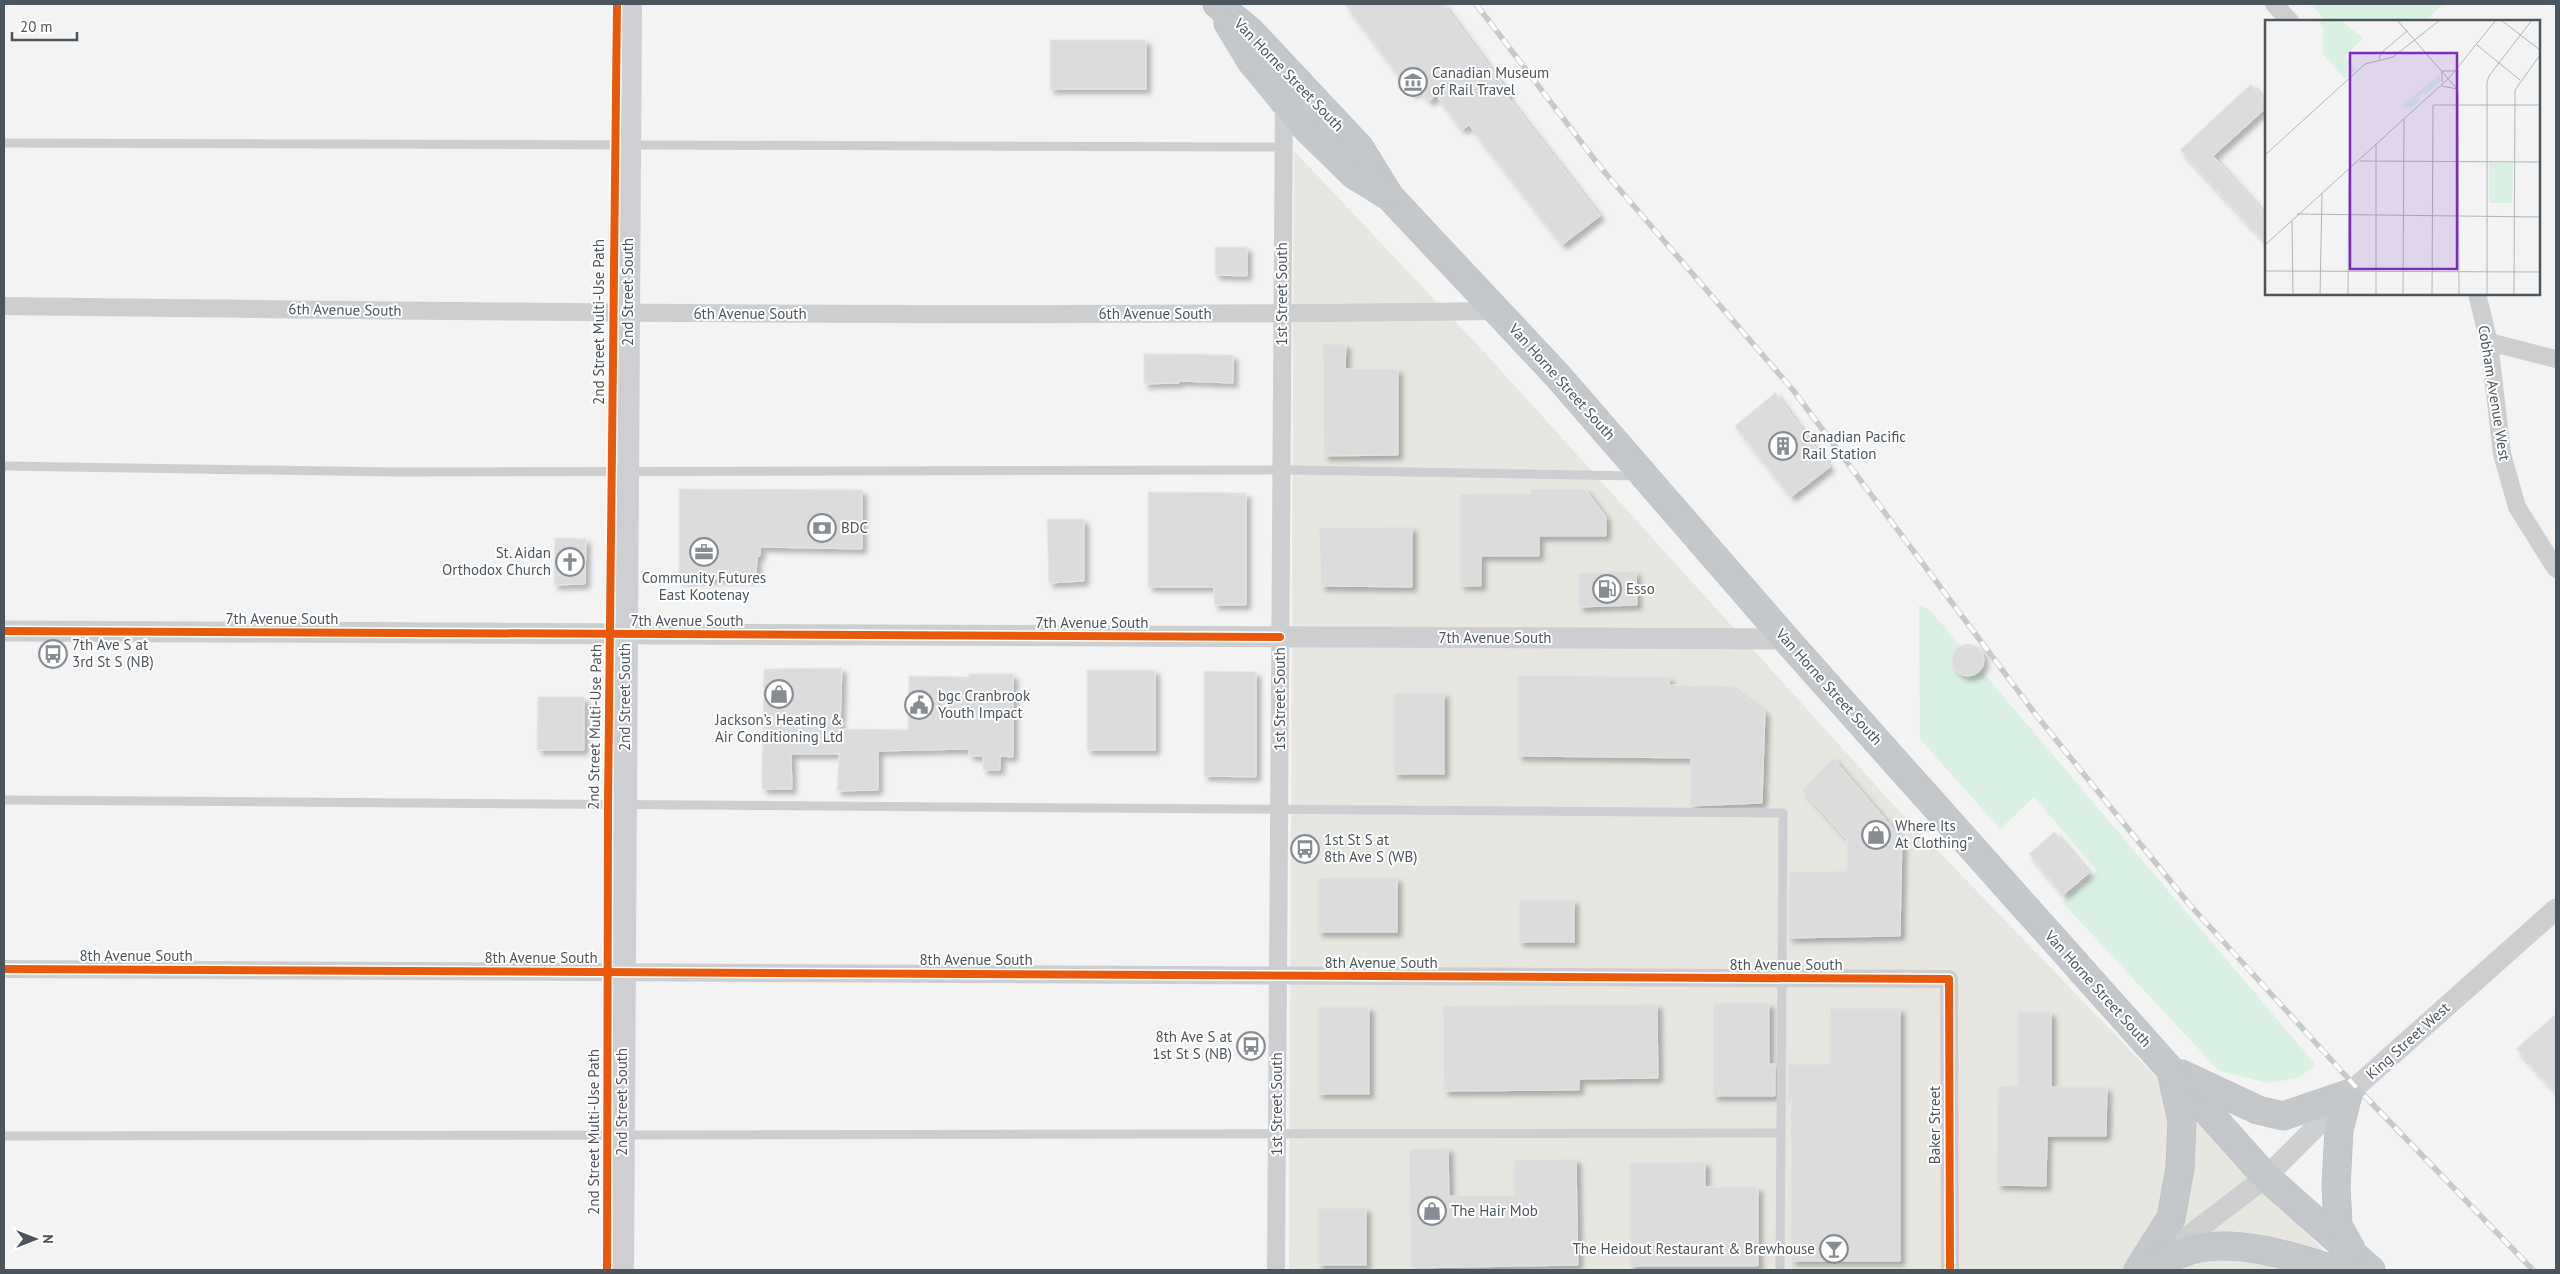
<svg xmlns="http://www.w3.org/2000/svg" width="2560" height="1274" font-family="'PT Sans',sans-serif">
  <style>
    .commercial { fill: #e7e6e1 }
    .green { fill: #daf0e2 }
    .building { fill: #dcdcdd; stroke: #e4e5e6; filter: url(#shadow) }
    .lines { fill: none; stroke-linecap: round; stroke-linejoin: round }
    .trunk-casing { stroke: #b8bdc1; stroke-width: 29 }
    .service { stroke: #cdced0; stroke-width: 9 }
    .minor { stroke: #cdced0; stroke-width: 18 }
    .tertiary { stroke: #cdced0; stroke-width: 21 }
    .secondary { stroke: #cdcfd2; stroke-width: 24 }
    .trunk { stroke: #c4c8cb; stroke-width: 28 }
    .rail-casing { stroke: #c8c9ca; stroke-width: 5.5 }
    .rail { stroke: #fff; stroke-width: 4; stroke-dasharray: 11; stroke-linecap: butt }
    .cycleway-casing { stroke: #fff; stroke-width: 11 }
    .cycleway { stroke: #e8590c; stroke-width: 8 }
    .labels { text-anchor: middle; stroke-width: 4; stroke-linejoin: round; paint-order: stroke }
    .poi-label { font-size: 15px; fill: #4b555e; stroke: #fff; text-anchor: start }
    .street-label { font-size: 15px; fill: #4b555e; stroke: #fff }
    .inset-road { fill: none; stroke: #b0b4b7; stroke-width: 1 }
    .view { fill: #7b2cbf; fill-opacity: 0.15; stroke: #7b2cbf; stroke-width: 2.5 }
    .inset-edge { fill: none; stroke: #4b555e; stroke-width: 2.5 }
  </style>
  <defs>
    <filter id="shadow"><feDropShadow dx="4.5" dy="4.5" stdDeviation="2.5" flood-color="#0004"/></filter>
  </defs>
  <rect width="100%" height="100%" fill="#f3f3f3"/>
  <path class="commercial" d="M1294,151L1486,354L1890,801L2342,1270H1289Z"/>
  <g class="green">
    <path d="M2311,4H2444L2424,21H2326Z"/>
    <path d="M1919,605L1930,610L2316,1065L2298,1078L2268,1083L2219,1071L2062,902L2097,871L2034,797L2000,829L1920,739Z"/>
  </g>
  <g class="building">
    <path d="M1345,4H1443L1509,93L1506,95L1600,216L1562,245L1469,125L1462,130L1436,95L1429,102L1419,88L1412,94Z"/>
    <rect x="1050" y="40" width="96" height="49"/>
    <path d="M2251,84L2266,103V108L2213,156L2266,215V243L2180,150Z"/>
    <path d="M1215,247H1247V276L1215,275Z"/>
    <path d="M1323,344H1346L1345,369H1398V455L1324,456Z"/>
    <path d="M1144,354L1233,355V383L1179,381V383L1144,384Z"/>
    <path d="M1775,393L1830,467L1791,497L1735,426Z"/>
    <path d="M679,489L862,490V549L760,547V556H757L756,578L679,580Z"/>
    <path d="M1530,489H1585L1606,517V536H1539V556H1481V586H1460V494H1530Z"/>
    <path d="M1148,492L1246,493V605H1214V587H1148Z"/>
    <path d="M1047,519H1084V581L1049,583Z"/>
    <path d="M1412,527V587L1321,586L1319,528Z"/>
    <path d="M555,538L586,539L585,584L554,585Z"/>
    <path d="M1636,571L1637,605L1579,607L1578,573Z"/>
    <circle cx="1968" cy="660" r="16"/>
    <path d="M842,668L840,729L908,730L909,676L969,677V674H1013V757L1000,756V770H983V756H969V749L878,751V790L837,791L839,754H791L792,789H762L764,669Z"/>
    <rect x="1087" y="670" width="68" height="80"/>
    <path d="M1204,671L1256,672V777L1204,776Z"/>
    <path d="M1518,675L1669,677V685L1729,686L1765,712L1762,803L1690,806L1691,758L1518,756Z"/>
    <rect x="1394" y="693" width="50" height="81"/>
    <path d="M538,697H584V750H537Z"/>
    <path d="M1833,758L1902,839L1900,936L1788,938L1789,872L1847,871V840L1802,790Z"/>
    <path d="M2054,832L2089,873L2063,895L2029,854Z"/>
    <rect x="1318" y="878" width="79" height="54"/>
    <rect x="1519" y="900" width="55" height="42"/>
    <path d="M1713,1003H1769V1064H1775V1096H1713Z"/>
    <path d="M1657,1004L1658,1078L1579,1079V1090L1444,1091L1443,1006Z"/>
    <rect x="1318" y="1007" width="51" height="87"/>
    <path d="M1830,1008H1900V1261H1791V1096H1787L1788,1064H1830Z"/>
    <path d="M2018,1012H2051V1087H2107L2106,1136H2047L2046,1186L1997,1185L1998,1086H2018Z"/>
    <path d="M2556,1014V1092L2516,1049Z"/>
    <path d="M1448,1148L1449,1196L1514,1195V1160L1576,1159L1578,1265L1411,1268L1409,1149Z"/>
    <path d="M1705,1162V1187H1758V1266H1630V1163Z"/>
    <rect x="1318" y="1208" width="48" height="57"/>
  </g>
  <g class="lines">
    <defs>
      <g id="trunk">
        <path d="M1217,4L1250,31L1359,147L1390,197L1557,375L1785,638L2266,1177L2371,1270"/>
        <path d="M1228,23L1251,61L1307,129L1354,175L1385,194"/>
        <path d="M2181,1074L2258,1110L2283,1116L2348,1094"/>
        <path d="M2348,1094L2339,1130L2336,1186L2338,1226L2351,1249"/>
        <path d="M2138,1270L2171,1218L2180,1168L2182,1120L2171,1071"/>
        <path d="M2140,1270C2157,1264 2176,1254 2194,1249C2239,1239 2292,1256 2335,1270"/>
      </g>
    </defs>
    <use href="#trunk" class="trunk-casing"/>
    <g class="service">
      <path d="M4,143L1283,147"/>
      <path d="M4,466L394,472L1293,470L1636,476"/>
      <path d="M4,800L1783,813L1780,1270"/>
      <path d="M4,1136L1781,1133"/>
    </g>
    <g class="minor">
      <path d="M2274,4L2290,21"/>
      <path d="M2477,294L2489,342L2502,454L2517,507L2556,569"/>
      <path d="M4,306C502,312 999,318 1497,311"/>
      <path d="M2489,342L2556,359"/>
      <path d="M4,969L1949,979L1950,1270"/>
      <path d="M1276,1270L1284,99"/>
    </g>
    <g class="tertiary">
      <path d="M4,631L1786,639"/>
      <path d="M2165,1254L2266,1177L2356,1087L2556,909"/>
    </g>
    <path class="secondary" d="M622,1270L630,4"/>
    <use href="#trunk" class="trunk"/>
    <defs>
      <path id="rail" d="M1476,4L1601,168L1793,390L2036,715L2189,904L2356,1087L2533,1270"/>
    </defs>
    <use href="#rail" class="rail-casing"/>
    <use href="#rail" class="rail"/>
    <defs>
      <g id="cycleway">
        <path d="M4,631L1280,637"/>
        <path d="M4,969L1949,979L1950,1270"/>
        <path d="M607,1270L608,803L617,4"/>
      </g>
    </defs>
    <use href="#cycleway" class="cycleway-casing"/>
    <use href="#cycleway" class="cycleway"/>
  </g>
  <defs>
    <symbol id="museum-ring" viewBox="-11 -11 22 22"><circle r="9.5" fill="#fff" stroke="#868c92" stroke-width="1.5"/><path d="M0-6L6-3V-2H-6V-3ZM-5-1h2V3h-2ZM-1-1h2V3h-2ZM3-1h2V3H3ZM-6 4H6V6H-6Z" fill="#868c92"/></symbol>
    <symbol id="building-ring" viewBox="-11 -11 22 22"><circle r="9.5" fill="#fff" stroke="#868c92" stroke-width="1.5"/><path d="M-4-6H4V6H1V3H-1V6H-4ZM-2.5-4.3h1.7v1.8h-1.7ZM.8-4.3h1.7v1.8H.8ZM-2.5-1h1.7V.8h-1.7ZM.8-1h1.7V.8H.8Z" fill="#868c92"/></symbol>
    <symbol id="bank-ring" viewBox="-11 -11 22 22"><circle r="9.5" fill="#fff" stroke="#868c92" stroke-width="1.5"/><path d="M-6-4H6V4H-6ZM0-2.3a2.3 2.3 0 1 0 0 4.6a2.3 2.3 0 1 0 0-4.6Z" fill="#868c92"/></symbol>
    <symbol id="office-ring" viewBox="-11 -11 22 22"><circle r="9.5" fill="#fff" stroke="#868c92" stroke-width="1.5"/><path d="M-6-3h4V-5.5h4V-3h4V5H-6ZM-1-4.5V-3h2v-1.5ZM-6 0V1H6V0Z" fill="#868c92"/></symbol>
    <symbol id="church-ring" viewBox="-11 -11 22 22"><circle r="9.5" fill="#fff" stroke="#868c92" stroke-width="1.5"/><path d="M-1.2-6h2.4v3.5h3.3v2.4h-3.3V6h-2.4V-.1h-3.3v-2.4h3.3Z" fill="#868c92"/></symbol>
    <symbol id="fuel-ring" viewBox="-11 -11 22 22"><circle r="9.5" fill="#fff" stroke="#868c92" stroke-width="1.5"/><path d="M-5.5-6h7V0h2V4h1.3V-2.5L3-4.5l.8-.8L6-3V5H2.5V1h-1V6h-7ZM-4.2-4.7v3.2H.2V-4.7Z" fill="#868c92"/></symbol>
    <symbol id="bus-ring" viewBox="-11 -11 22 22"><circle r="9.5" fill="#fff" stroke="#868c92" stroke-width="1.5"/><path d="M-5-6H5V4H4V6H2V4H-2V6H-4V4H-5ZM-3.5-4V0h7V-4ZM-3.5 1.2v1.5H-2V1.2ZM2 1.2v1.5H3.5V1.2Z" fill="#868c92"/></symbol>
    <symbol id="shop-ring" viewBox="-11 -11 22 22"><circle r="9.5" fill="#fff" stroke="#868c92" stroke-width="1.5"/><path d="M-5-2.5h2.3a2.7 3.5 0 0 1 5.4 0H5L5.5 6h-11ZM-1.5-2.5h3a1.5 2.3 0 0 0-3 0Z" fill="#868c92"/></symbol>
    <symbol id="civic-ring" viewBox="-11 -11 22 22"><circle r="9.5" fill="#fff" stroke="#868c92" stroke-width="1.5"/><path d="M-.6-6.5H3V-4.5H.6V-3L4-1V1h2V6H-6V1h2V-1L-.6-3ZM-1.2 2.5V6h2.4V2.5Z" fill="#868c92"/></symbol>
    <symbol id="bar-ring" viewBox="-11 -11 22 22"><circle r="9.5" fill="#fff" stroke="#868c92" stroke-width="1.5"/><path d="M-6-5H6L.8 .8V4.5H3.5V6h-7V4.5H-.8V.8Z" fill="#868c92"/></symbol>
  </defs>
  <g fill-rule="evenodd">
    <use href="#museum-ring" x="1397" y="66" width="32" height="32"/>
    <use href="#building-ring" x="1767" y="430" width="32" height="32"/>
    <use href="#bank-ring" x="806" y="512" width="32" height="32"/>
    <use href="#office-ring" x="688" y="536" width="32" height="32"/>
    <use href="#church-ring" x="554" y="546" width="32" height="32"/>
    <use href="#fuel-ring" x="1591" y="573" width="32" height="32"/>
    <use href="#bus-ring" x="37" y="638" width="32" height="32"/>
    <use href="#shop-ring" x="763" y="678" width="32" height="32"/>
    <use href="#civic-ring" x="903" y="689" width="32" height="32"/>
    <use href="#shop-ring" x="1860" y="819" width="32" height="32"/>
    <use href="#bus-ring" x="1289" y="833" width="32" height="32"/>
    <use href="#bus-ring" x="1235" y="1030" width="32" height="32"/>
    <use href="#shop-ring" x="1416" y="1195" width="32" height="32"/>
    <use href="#bar-ring" x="1818" y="1233" width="32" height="32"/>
  </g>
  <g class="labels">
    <g class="poi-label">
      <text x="1432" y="78">Canadian Museum<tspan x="1432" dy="17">of Rail Travel</tspan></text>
      <text x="1802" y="442">Canadian Pacific<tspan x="1802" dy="17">Rail Station</tspan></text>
      <text x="841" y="533">BDC</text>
      <text x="551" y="558" text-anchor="end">St. Aidan<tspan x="551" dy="17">Orthodox Church</tspan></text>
      <text x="704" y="583" text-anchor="middle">Community Futures<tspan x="704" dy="17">East Kootenay</tspan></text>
      <text x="1626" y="594">Esso</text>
      <text x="72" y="650">7th Ave S at<tspan x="72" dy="17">3rd St S (NB)</tspan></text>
      <text x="938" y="701">bgc Cranbrook<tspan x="938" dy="17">Youth Impact</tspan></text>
      <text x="779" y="725" text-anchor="middle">Jackson’s Heating &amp;<tspan x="779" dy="17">Air Conditioning Ltd</tspan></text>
      <text x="1895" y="831">Where Its<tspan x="1895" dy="17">At Clothing”</tspan></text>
      <text x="1324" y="845">1st St S at<tspan x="1324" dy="17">8th Ave S (WB)</tspan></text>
      <text x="1232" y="1042" text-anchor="end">8th Ave S at<tspan x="1232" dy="17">1st St S (NB)</tspan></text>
      <text x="1451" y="1216">The Hair Mob</text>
      <text x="1815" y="1254" text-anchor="end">The Heidout Restaurant &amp; Brewhouse</text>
    </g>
    <g class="street-label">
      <text transform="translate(1289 75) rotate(46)" y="5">Van Horne Street South</text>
      <text transform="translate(628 292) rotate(-90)" y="5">2nd Street South</text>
      <text transform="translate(1282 294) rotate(-90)" y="5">1st Street South</text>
      <text transform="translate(345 310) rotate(1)" y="5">6th Avenue South</text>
      <text x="750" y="319">6th Avenue South</text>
      <text x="1155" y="319">6th Avenue South</text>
      <text transform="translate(599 322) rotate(-90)" y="5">2nd Street Multi-Use Path</text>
      <text transform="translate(1562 382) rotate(48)" y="5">Van Horne Street South</text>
      <text transform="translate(2494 393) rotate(81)" y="5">Cobham Avenue West</text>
      <text x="282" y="624">7th Avenue South</text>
      <text x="687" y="626">7th Avenue South</text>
      <text x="1092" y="628">7th Avenue South</text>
      <text x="1495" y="643">7th Avenue South</text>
      <text transform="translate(1829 687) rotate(48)" y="5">Van Horne Street South</text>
      <text transform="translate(625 697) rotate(-90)" y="5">2nd Street South</text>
      <text transform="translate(1280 699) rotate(-90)" y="5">1st Street South</text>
      <text transform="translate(595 727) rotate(-89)" y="5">2nd Street Multi-Use Path</text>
      <text x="136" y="961">8th Avenue South</text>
      <text x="541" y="963">8th Avenue South</text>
      <text x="976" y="965">8th Avenue South</text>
      <text x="1381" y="968">8th Avenue South</text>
      <text x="1786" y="970">8th Avenue South</text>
      <text transform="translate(2098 989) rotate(48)" y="5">Van Horne Street South</text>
      <text transform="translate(2408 1041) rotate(-42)" y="5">King Street West</text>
      <text transform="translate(622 1102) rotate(-90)" y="5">2nd Street South</text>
      <text transform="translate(1277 1104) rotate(-90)" y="5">1st Street South</text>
      <text transform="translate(1935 1125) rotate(-90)" y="5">Baker Street</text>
      <text transform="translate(594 1132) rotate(-90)" y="5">2nd Street Multi-Use Path</text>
    </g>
  </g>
  <g transform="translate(2265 20)">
    <rect width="275" height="275" fill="#f3f3f3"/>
    <path d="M52,0H75L98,18L80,36L91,49L80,59L58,34V7ZM175,54V62L161,75L158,72L153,77L155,80L147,87H136ZM224,143H248L247,183H224Z" fill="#daf0e2"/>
    <path class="inset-road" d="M132,0L193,70L194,275M236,0L275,30M212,25L255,60M114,39L116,33L142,11M177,62V51H190M177,66L192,69M192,69L193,51M0,135L100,44L128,37L175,0M95,141L275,142M32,194L275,197M27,201L28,275M0,225L184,58L231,0M0,251L275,252M55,275L57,174M83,275L84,149M111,275V124M138,275L139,99M167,275L168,85H275M222,275V62L224,56L267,0M249,275L250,70L275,35"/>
    <path class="view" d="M85,33H192V249H85Z"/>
    <rect width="275" height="275" class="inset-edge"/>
  </g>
  <rect width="2560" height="1274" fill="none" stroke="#4b555e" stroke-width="10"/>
  <g transform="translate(35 1239) rotate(90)" stroke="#ffffff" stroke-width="4" paint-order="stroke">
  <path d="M0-4L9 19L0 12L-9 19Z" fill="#4b555e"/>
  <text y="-8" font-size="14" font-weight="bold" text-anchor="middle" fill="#4b555e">N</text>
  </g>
  <path d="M12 32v8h65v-8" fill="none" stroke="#4b555e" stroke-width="2.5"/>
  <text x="20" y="32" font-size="15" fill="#4b555e" stroke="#ffffff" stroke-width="4" paint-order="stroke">20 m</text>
</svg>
